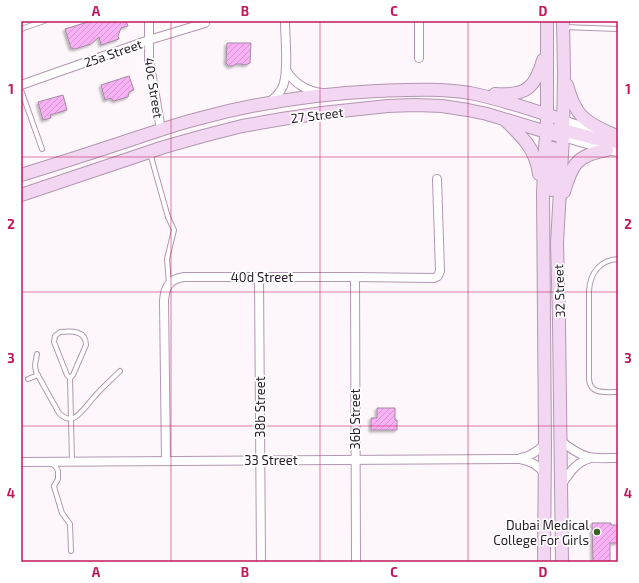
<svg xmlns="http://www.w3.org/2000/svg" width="639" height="583" font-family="'Exo 2',sans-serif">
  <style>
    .building { fill: url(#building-hatch); stroke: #a589a2; filter: url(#shadow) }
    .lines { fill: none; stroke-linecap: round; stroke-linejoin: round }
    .lane-casing { stroke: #b297b0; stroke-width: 6 }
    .street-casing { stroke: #b297b0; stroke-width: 10 }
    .secondary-casing { stroke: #b297b0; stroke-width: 14 }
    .lane { stroke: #fff; stroke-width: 4 }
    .street { stroke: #fff; stroke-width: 8 }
    .secondary { stroke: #f3d7f2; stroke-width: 12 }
    .grid { fill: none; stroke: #c2185b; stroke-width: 1; stroke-opacity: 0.55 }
    .poi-dot { fill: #366321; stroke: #fff; stroke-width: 1.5 }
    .labels { text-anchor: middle; stroke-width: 3.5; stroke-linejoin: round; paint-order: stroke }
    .street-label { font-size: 13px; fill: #271c26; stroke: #fff }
    .poi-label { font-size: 13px; fill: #271c26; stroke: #fff; text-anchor: end }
    .neatline { fill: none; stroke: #c2185b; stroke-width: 1.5 }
    .grid-label { font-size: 13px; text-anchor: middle; font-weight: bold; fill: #c2185b }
  </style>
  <defs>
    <pattern id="building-hatch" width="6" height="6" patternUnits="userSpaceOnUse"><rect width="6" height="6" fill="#f9b1f5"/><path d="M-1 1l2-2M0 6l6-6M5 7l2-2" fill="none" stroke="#d598d2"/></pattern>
    <filter id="shadow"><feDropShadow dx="-2" dy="2" stdDeviation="1" flood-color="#0004"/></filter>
  </defs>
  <rect width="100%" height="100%" fill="#fdf7fc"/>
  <g class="building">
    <path d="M91,21H126L128,26L121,28L118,36L119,39L101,45L99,37L91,44L75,49L71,48L65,29Z"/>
    <path d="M227,43H251L250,63L245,65L241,64H236L233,66H229L226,63Z"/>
    <path d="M129,76L134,90L129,92L128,97L114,101L111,98L105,100L101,85Z"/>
    <path d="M63,95L67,110L50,115L51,118L43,120L38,102Z"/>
    <path d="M377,408H395V420H397V430H371V418H377Z"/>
    <path d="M592,523H611V525H618V543H610V562H593Z"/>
  </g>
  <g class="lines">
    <defs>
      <g id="lane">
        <path d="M564,27L618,29"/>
        <path d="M21,29L44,21"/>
        <path d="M21,90L42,149"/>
        <path d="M150,153L168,217L174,230L167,259L169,284"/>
        <path d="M618,259C600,260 590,273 589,291V379C590,395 606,392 618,392"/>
        <path d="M60,332C71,331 86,330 86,345L73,375L70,378L67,375L54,342L55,336Z"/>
        <path d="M37,354L35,365L36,372L59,413C63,417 68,420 73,418C80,416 90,401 95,396C103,387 112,379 120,371"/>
        <path d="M70,378L72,461"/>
        <path d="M28,379L38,375"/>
        <path d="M51,463L56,467L58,471V479L54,486L55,490L62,513L70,524L71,551"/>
      </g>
      <g id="street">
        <path d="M149,21V60L161,130"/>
        <path d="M419,21V58"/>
        <path d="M286,70C294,83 306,91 322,93"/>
        <path d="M21,85L149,40L205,23"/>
        <path d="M269,102C275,98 280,93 283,86C289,71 285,38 285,21"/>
        <path d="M563,120L600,132L618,135"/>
        <path d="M563,137L607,150L618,152"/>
        <path d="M259,277L261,562"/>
        <path d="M355,277L356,562"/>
        <path d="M561,441C566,445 571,449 577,452C589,460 604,458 618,458"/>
        <path d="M521,458C531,456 538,451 545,444"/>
        <path d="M166,461L164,301C165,287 169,279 184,277H355L434,278L438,276L440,271L437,179"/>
        <path d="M21,462L520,459C531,461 538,465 545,474"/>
        <path d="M562,484C570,472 576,462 591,458"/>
      </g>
      <g id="secondary">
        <path d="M567,85C575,115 584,122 612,134"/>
        <path d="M495,94C525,96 535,89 543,60"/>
        <path d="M506,121C523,137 536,150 539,174"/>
        <path d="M555,130H563L593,138L618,142"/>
        <path d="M21,175C60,163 100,150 139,137C158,131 177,124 197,119C255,103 316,94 376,91C407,90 439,88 470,93C501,99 533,110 563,120"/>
        <path d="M552,190L553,148"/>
        <path d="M564,192C572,164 577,155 607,150"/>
        <path d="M21,195L164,147L203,136L242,126L282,119L322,113L388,106L415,105L442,106L468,110L487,114L563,137"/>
        <path d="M544,562L545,444L543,193L545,149L547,123V21"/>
        <path d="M562,562L559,321L557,243L563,137L564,73L563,21"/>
      </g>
    </defs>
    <use href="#lane" class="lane-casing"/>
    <use href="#street" class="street-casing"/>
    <use href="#secondary" class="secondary-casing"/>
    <use href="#lane" class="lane"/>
    <use href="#street" class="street"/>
    <use href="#secondary" class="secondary"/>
  </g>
  <path class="grid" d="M171,21V562M320,21V562M468,21V562M21,157H618M21,292H618M21,426H618"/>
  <circle class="poi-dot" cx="597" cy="532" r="4"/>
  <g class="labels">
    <g class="street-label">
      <text transform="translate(113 53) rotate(-19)" y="5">25a Street</text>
      <text transform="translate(154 88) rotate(81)" y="5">40c Street</text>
      <text transform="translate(317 115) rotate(-7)" y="5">27 Street</text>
      <text x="262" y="282">40d Street</text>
      <text transform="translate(559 291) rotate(-92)" y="5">32 Street</text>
      <text transform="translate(260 407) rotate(-90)" y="5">38b Street</text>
      <text transform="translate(355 419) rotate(-90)" y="5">36b Street</text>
      <text x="271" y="465">33 Street</text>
    </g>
    <g class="poi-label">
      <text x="589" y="530">Dubai Medical<tspan x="589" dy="15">College For Girls</tspan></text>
    </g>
  </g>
  <rect width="639" height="583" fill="none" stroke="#ffffff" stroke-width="44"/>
  <rect x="22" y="22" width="595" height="539" class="neatline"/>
  <g class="grid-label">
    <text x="96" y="16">A</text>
    <text x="245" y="16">B</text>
    <text x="394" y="16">C</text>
    <text x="543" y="16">D</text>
    <text x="11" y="94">1</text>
    <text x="628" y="94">1</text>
    <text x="11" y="229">2</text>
    <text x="628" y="229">2</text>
    <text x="11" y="363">3</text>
    <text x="628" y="363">3</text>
    <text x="11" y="498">4</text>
    <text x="628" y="498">4</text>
    <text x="96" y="577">A</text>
    <text x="245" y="577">B</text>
    <text x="394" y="577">C</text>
    <text x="543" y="577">D</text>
  </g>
</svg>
